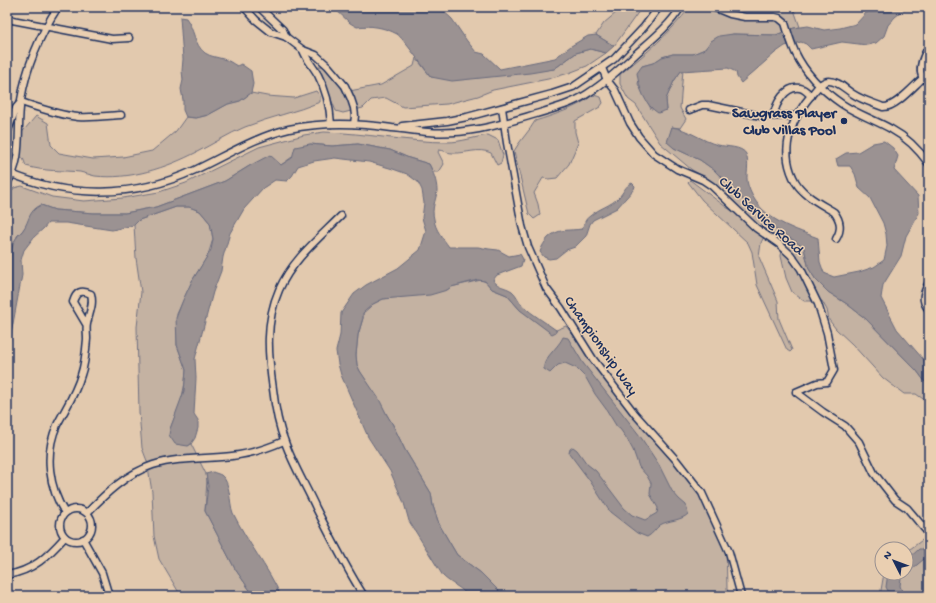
<svg xmlns="http://www.w3.org/2000/svg" width="936" height="603" font-family="'Gochi Hand',sans-serif">
  <style>
    .green { fill: #c4b2a2; stroke: #707080 }
    .water { fill: #9b9292; stroke: #686a7d }
    .lines { fill: none; stroke-linecap: round; stroke-linejoin: round }
    .street-casing { stroke: #1b2f5e; stroke-width: 9 }
    .street { stroke: #eacfb1; stroke-width: 6 }
    .poi-dot { fill: #1b2f5e; stroke: #eacfb1; stroke-width: 1.5 }
    .labels { text-anchor: middle; stroke-width: 3; stroke-linejoin: round; paint-order: stroke }
    .poi-label { font-size: 15px; font-weight: bold; fill: #1b2f5e; stroke: #eacfb1; text-anchor: end }
    .street-label { font-size: 15px; fill: #1b2f5e; stroke: #eacfb1 }
  </style>
  <rect width="100%" height="100%" fill="#e2c9ae"/>
  <filter id="ink" filterUnits="userSpaceOnUse"><feTurbulence type="fractalNoise" baseFrequency=".025" numOctaves="2"/><feDisplacementMap in="SourceGraphic" scale="8" xChannelSelector="R" yChannelSelector="G"/><feConvolveMatrix kernelMatrix="1 2 1 2 8 2 1 2 1" color-interpolation-filters="sRGB"/></filter>
  <g filter="url(#ink)">
    <g class="green">
      <path d="M623,7H642L614,46L596,35L604,23Z"/>
      <path d="M690,7H746L764,9L776,7H793L800,27L794,28L776,35L733,34L711,41L705,49L693,54H673L662,57L653,63L642,66L638,84L651,109L667,110L666,99L674,81L681,71L683,70L680,108L686,119L680,128L672,127L668,142L674,148L700,160L714,170L768,225L795,241L804,248L809,269L816,280L828,292L847,304L866,319L917,371L929,387V403L916,394H904L883,378L852,344L836,329L829,320L827,310L822,301H804L792,292L786,278L781,256L783,244L778,237L766,232L761,243L759,257L778,301L779,319L792,350L790,352L787,350L757,285L752,252L748,243L702,200L688,182L690,180L726,207L736,213L738,206L730,197L710,180L692,170L660,143L636,105L628,99L620,84V74C646,54 670,33 690,7Z"/>
      <path d="M590,49L606,53L587,66L569,73L548,79L493,90L478,96L447,104L403,107L386,98L371,100L363,108L343,113L336,111L320,73L319,66H324L333,75L344,92L381,85L414,66L416,58L431,77L554,69L576,53Z"/>
      <path d="M316,91L320,96V102C296,112 270,117 245,127C228,134 213,144 197,152C166,168 130,180 95,176C90,175 85,173 80,172C61,170 46,172 26,166L23,158L7,159V150L36,116L48,123L51,145L59,153L93,159L123,157L152,151L176,131L186,117L196,118L208,115L228,104L240,101L251,93L267,96L294,98Z"/>
      <path d="M593,95L601,97L603,103L600,107L575,121V132L578,143L569,164L557,178L548,179L543,178L534,193L538,204L540,215L534,219L529,214L514,151C520,140 529,132 535,121C554,115 577,108 593,95Z"/>
      <path d="M324,132C366,133 407,142 448,142C461,142 475,137 488,135L498,140L503,155L501,163L497,165L491,153C478,147 466,154 452,153C447,153 444,150 439,150L438,152L444,164L439,172H433L429,164L409,158L390,150L358,144L332,146L310,144L281,165H251L225,181L156,207L125,213H94L55,210L41,205L23,230L17,236L7,271V190L11,192L14,188L22,186L52,197L84,201L123,198L159,192L186,183L259,147L304,135Z"/>
      <path d="M176,207H189L200,211L210,223L213,239L208,255L192,281L177,314V345L186,370L185,383L181,401L170,429L188,446L191,444L206,474L207,479L205,511L235,569L254,596H181L159,559L154,536L152,492L147,461L142,448L139,412L137,327L141,292L136,258L134,225L139,220Z"/>
      <path d="M481,280L486,282L492,289L507,295L520,310L557,331L556,330L566,326L692,484L711,511L726,539L727,589L729,596H501L500,592L481,573L457,555L447,538L439,524L433,506L431,493L405,450L393,425L360,371L357,365L356,355L358,335L363,318V313L373,304L383,299L447,290L451,287Z"/>
      <path d="M929,535V596H880L884,573H906V552Z"/>
    </g>
    <g class="water">
      <path d="M333,7H439L452,19L467,41L476,52L484,54L500,69L555,58L571,46L588,36L596,35L614,46L606,53L590,49L576,53L554,69L530,73L452,81L431,77C424,68 403,38 397,34C384,27 370,25 357,27L350,23Z"/>
      <path d="M878,7H908L895,17L888,25L884,36L876,43L867,45L842,42L811,49L806,44L801,42L785,46L775,53L741,83L737,77L736,72L728,68L681,71L674,81L666,99L667,110L658,113C645,105 639,88 637,73L642,66L653,63L662,57L673,54H693L705,49L711,41L719,36L733,34L776,35L794,28L808,26L824,30L840,28L856,24L867,12Z"/>
      <path d="M180,17L186,18C194,28 194,45 205,53C211,57 217,57 223,59C228,60 232,63 237,66L241,64L251,71L253,84L251,93L240,101L228,104L208,115L196,118L186,117L183,110V100L181,89L183,80L182,71L183,59Z"/>
      <path d="M672,127C688,129 702,141 718,145C726,147 742,146 746,154C750,164 745,176 748,185C758,218 789,227 818,238L820,262L824,273L834,277L859,272L874,267L884,260L887,246L886,234L883,223L870,198L859,188L855,174L850,166H838L836,159L846,153L858,152L873,143L884,141L893,148L898,156L894,170L918,196L919,213L906,236L901,256L883,285L881,298L897,329L929,366V387L917,371L866,319L847,304L828,292L816,280L809,269L804,248L795,241L768,225L714,170L700,160L674,148L667,142Z"/>
      <path d="M310,144L332,146L358,144L390,150L409,158L429,164C433,172 437,181 437,191C436,201 431,208 434,219C435,230 443,238 449,247H478L489,249L498,250L509,256L520,254L523,259L521,266L497,275L493,280C499,288 504,286 512,291C517,295 518,301 523,306C533,315 545,322 556,330V332L552,334L520,310L507,295L492,289L485,281L478,280L451,287L447,290L430,295L383,299L373,304L363,313V318L358,335L356,355L357,365L360,371L379,399L387,415L393,425L405,450L431,493L433,506L439,524L447,538L457,555L481,573L500,592L501,596H468C461,587 451,584 443,576L409,521L404,503L390,471L368,437L341,375L338,364L336,351L340,335L341,313L354,294L366,285L398,268L420,250L426,231L422,218L424,203L422,190L418,182L407,174L393,169L369,162L335,158L314,161L298,166L292,176L287,181L275,180L263,188L244,209L230,233L223,257L221,271L213,292L195,359L196,378L194,414L198,420V428L195,438L191,444L188,446L175,444L169,435L170,429L184,391L186,370L177,345L176,318L183,300L192,281L211,250L213,239L210,223L200,211L189,207H176L139,220L134,225L112,230L66,223H48L44,228L34,237L24,250L21,260L22,275L7,356C7,323 2,272 14,242C16,237 20,234 23,230C30,220 28,211 41,205L55,210L94,213H125L156,207L225,181L251,165L270,155L281,165L292,158L295,147Z"/>
      <path d="M632,183L635,186L634,189L617,208L593,220L590,224L586,236L575,247L566,250L556,258L549,259L544,257L540,252C542,246 544,243 548,238C558,228 569,231 582,229C584,224 585,219 590,216C599,208 611,206 619,197C624,192 625,186 632,183Z"/>
      <path d="M563,337L568,338L583,363L640,436L659,465L672,491L679,499L686,505L688,514C681,521 668,520 660,525C655,529 653,534 647,537L637,533L610,512L590,481L569,453L570,449L573,447L577,450L587,464L596,471L624,508L632,515L645,520L657,513L658,508L650,494L651,483L647,476L639,467L633,450L627,439L620,429L617,427L606,409L595,394L586,378L576,368L565,363L558,365L550,373L544,369C542,359 559,347 563,337Z"/>
      <path d="M213,472C215,473 219,474 221,475C231,482 229,503 233,513C247,542 268,567 281,596H254L235,569L205,511L208,486L206,474Z"/>
      <path d="M919,549H928L929,555L901,578L900,586L902,591L898,594L889,593L886,587L888,573H906V561Z"/>
    </g>
    <g class="lines">
      <defs>
        <g id="street">
          <path d="M244,7L256,20L271,32L286,37L303,50L316,55L328,66L345,86L351,99L354,108L355,116L354,124"/>
          <path d="M259,7L283,30L286,37"/>
          <path d="M713,7L730,14L745,17H775L779,18L785,23C788,33 791,43 795,52C805,73 823,91 842,104C857,114 875,120 891,129C906,137 919,150 929,164"/>
          <path d="M7,19L112,39L129,38"/>
          <path d="M929,46C924,55 917,69 923,78L929,73"/>
          <path d="M303,50C306,59 313,66 318,75C326,90 330,107 331,124"/>
          <path d="M602,68L607,80L615,90L630,123L639,137L654,154L677,169L703,180L712,186L756,228L779,244L791,255L801,269L818,304L827,333L834,370L827,382L817,383L796,392L823,412L845,426L859,442L874,473L895,500L907,508L929,534"/>
          <path d="M21,102C39,108 58,115 78,117C92,118 107,116 121,115"/>
          <path d="M502,108L507,143L522,226L528,247L546,288L561,308L593,359L635,414L677,461L702,493L729,552L741,596"/>
          <path d="M689,110L702,105H708L761,116H797"/>
          <path d="M774,116C775,104 786,85 800,88C805,89 808,93 811,96"/>
          <path d="M402,126L447,121L467,117L552,94L573,87L614,59L644,27L659,7"/>
          <path d="M7,133L16,108L21,102"/>
          <path d="M7,172C68,199 135,198 195,170C227,155 255,137 289,129C323,122 358,123 392,128C404,129 416,131 428,132C468,135 498,125 536,114C553,109 572,104 587,94C606,82 622,67 638,52C654,38 670,25 681,7"/>
          <path d="M7,183C24,159 16,128 21,100C26,68 40,34 58,7"/>
          <path d="M341,216C318,239 292,260 279,290C265,322 268,355 273,389C275,407 278,425 285,442C293,465 306,486 316,508C331,538 346,568 364,596"/>
          <path d="M836,239C842,229 841,221 834,212C819,203 800,194 793,177C779,147 793,116 813,93C817,88 822,81 829,81C838,81 845,89 853,94C862,100 873,103 883,107C895,108 913,87 923,78"/>
          <path d="M929,282C924,292 920,300 929,310"/>
          <circle cx="76" cy="525" r="16"/>
          <path d="M65,513C49,488 44,454 57,425C65,409 76,393 81,375C85,364 86,351 87,339C87,334 86,328 87,324C89,313 94,305 91,294C81,289 76,292 73,302L86,324"/>
          <path d="M87,513C106,493 126,474 153,465C178,457 206,459 232,456C250,454 268,448 284,441"/>
          <path d="M83,539L102,573L109,596"/>
          <path d="M7,575C33,571 48,556 65,537"/>
        </g>
      </defs>
      <use href="#street" class="street-casing"/>
      <use href="#street" class="street"/>
    </g>
  </g>
  <circle class="poi-dot" cx="844" cy="121" r="4"/>
  <g class="labels">
    <g class="poi-label">
      <text x="836" y="117">Sawgrass Player<tspan x="836" dy="17">Club Villas Pool</tspan></text>
    </g>
    <g class="street-label">
      <text transform="translate(762 215) rotate(42)" y="5">Club Service Road</text>
      <text transform="translate(602 345) rotate(55)" y="5">Championship Way</text>
    </g>
  </g>
  <rect width="936" height="603" fill="none" stroke="#eacfb1" stroke-width="24"/>
  <rect x="12" y="12" width="912" height="579" fill="none" stroke="#1b2f5e" stroke-width="1.5" filter="url(#ink)"/>
  <g transform="translate(894 561) rotate(312)"><circle r="19" fill="#eacfb1" stroke="#978f90"/>
  <path d="M0-3L7 15L0 10L-7 15Z" fill="#1b2f5e"/>
  <text y="-6" font-size="11" font-weight="bold" text-anchor="middle" fill="#1b2f5e">N</text>
  </g>
</svg>
